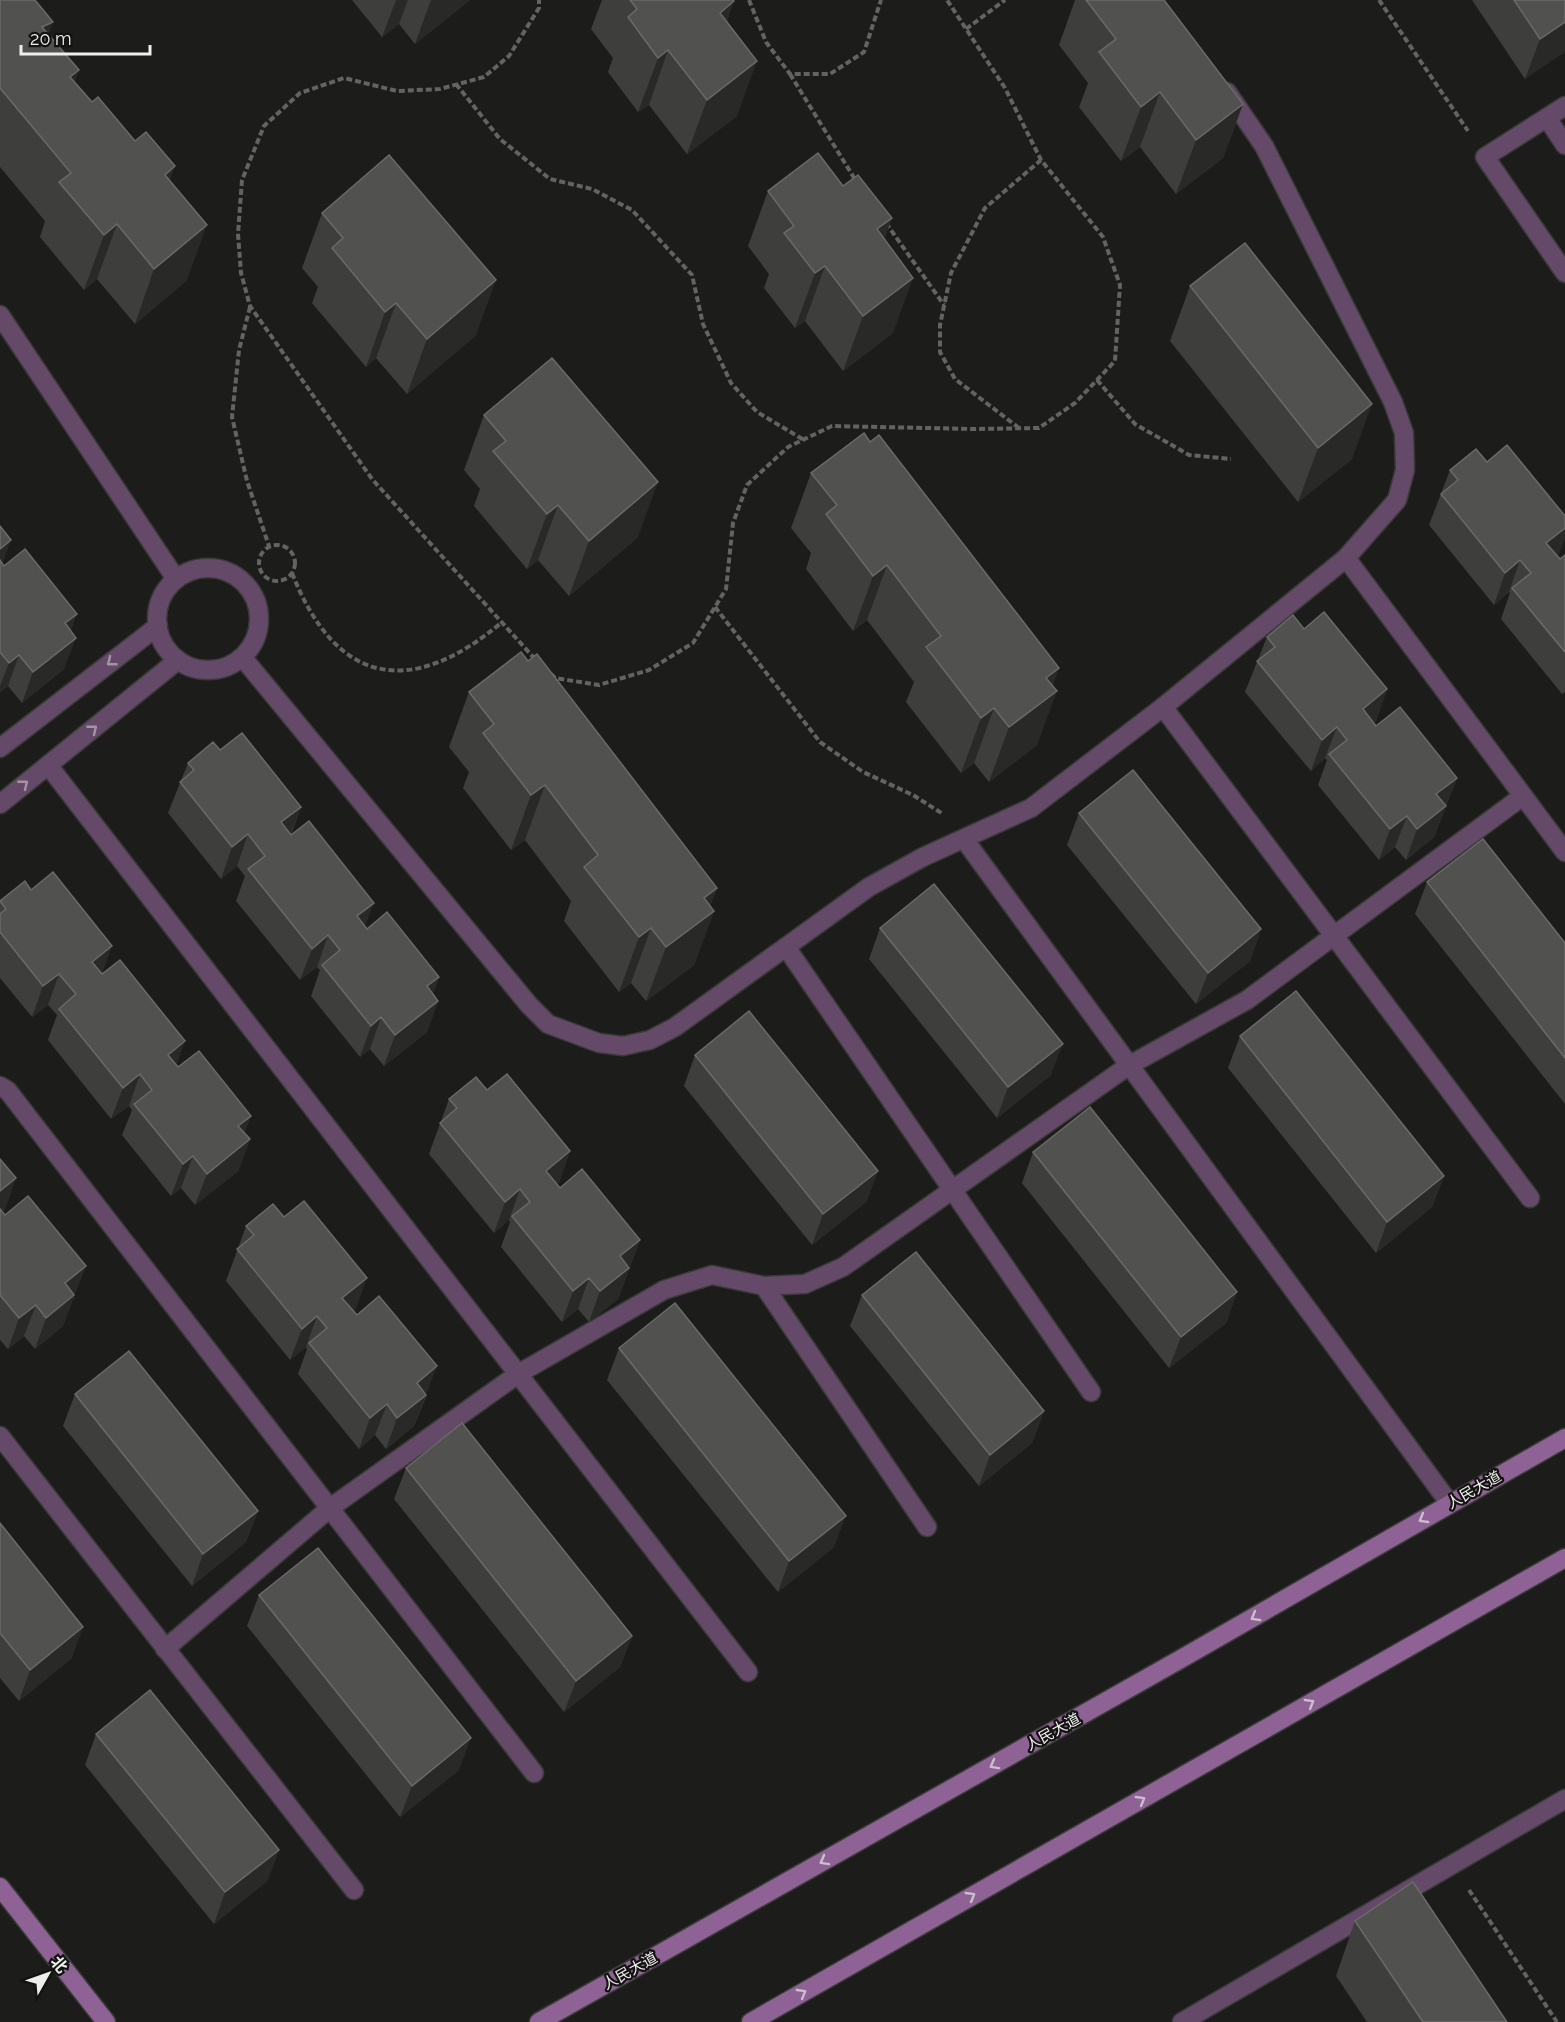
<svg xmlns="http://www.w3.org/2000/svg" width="1565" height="2022" font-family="Raleway,'Noto Sans SC',sans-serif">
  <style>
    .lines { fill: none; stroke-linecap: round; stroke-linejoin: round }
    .lane-casing { stroke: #393a38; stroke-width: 21 }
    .secondary-casing { stroke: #393a38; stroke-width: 21 }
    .path { stroke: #636462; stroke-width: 4; stroke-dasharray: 6 3; stroke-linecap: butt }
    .lane { stroke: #654968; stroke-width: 18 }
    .secondary { stroke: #8e6294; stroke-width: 18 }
    .wall { fill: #3e3f3d }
    .shaded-wall { fill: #292a27 }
    .building { fill: #515250; stroke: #6a6b69; stroke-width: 1.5 }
    .oneway { stroke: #a394a4 }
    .oneway2 { stroke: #ccbece }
    .labels { text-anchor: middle; stroke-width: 4.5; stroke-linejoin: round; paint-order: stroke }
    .street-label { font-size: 15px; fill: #eeefed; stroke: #131311 }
  </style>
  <rect width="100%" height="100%" fill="#1c1d1a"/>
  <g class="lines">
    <defs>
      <g id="lane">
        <path d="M1565,106L1485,157L1565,273"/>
        <path d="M1547,118L1565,145"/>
        <path d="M0,315L176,579"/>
        <path d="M1346,558L1565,852"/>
        <circle cx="208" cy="619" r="51"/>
        <path d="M243,658L529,1005L548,1024L599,1043L623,1046L650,1040L675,1027L869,887L923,857L1031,808L1163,707L1346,558L1397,500L1405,470L1404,433L1393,402L1264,146L1227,92"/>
        <path d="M1163,707L1530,1198"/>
        <path d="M0,748L158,626"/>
        <path d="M48,765L748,1672"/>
        <path d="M0,804L178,660"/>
        <path d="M964,839L1450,1504"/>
        <path d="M786,947L1091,1392"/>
        <path d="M0,1086L8,1091L534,1773"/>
        <path d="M764,1286L927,1527"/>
        <path d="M0,1436L354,1890"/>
        <path d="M165,1649L330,1508L518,1374L664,1290L712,1275L764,1286L805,1284L843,1267L1128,1066L1247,1000L1523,796"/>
        <path d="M1182,2022L1565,1799"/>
      </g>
      <g id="secondary">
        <path d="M0,1887L106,2022"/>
        <path d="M539,2022L1179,1660L1565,1438"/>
        <path d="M751,2022L1565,1558"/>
      </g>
    </defs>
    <use href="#lane" class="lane-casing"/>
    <use href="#secondary" class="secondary-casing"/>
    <g class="path">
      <path d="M749,0L766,42L790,74H830L864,52L881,0"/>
      <path d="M1379,0L1468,131"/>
      <path d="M966,29L1005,0"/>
      <path d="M790,74L856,181"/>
      <path d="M456,84L500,139L550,179L592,189L632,210L692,275L703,324L731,383L757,412L804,440"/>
      <path d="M886,223L944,305"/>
      <path d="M250,307L239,350L232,417L247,481L269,546"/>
      <path d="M1097,380L1135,424L1189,455L1231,459"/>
      <path d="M1019,428L955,379L940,352V325L951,273L985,208L1041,160"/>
      <circle cx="277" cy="563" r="18"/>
      <path d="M292,573C336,685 410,699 501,623"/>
      <path d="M715,607L820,742L863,772L913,795L943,814"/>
      <path d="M535,659L372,479L250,306L241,273L238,234L242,180L264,126L300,93L344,78L397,91L440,89L484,77L509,56L539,8V0"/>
      <path d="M551,674L555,678L599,685L649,670L693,643L726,589L733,523L747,485L788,447L832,426L973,429L1039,428L1075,403L1115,361L1120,285L1103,237L1041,160L1005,88L947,0"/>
      <path d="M1469,1890L1557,2022"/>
    </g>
    <use href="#lane" class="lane"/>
    <use href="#secondary" class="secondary"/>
  </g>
  <g class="wall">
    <path d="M0,0L48,34L75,82L92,102L169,181L187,280L135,324L97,279L84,290L40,237L45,221L0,167Z"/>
    <path d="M352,0H470L415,44L399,24L382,37Z"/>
    <path d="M602,0H733L727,22L737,116L687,154L649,105L638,112L608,72L613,58L591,29Z"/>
    <path d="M1075,0H1164L1243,104L1223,158L1176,194L1140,147L1121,161L1079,107L1088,83L1059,45Z"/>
    <path d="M1472,0H1565L1525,79Z"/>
    <path d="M843,186L892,218L884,239L893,333L843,371L805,321L795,328L764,288L769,274L748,246L768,191Z"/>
    <path d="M322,213L476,335L407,394L376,358L366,367L312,303L318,287L302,268Z"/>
    <path d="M1190,286L1352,459L1298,502L1170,341Z"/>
    <path d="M484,415L638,537L569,596L538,560L527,569L474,506L480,489L464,470Z"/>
    <path d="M1450,470L1559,554L1557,556L1560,559L1565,555V692L1562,694L1501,619L1510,593L1509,592L1494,605L1429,525Z"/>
    <path d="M811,473L1053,686L1037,745L989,782L974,763L961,773L906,702L914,682L867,620L853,631L806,569L811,553L791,528Z"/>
    <path d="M0,526L2,564L71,631L64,669L22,703L8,686L0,692Z"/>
    <path d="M1304,629L1387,689L1376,721L1373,723L1376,726L1457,778L1434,837L1406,860L1395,847L1379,860L1318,785L1327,760L1325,758L1311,771L1245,692L1267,637Z"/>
    <path d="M528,661L717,888L710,906L714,911L694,965L646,1001L631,983L619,992L564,921L571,901L525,840L511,850L463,788L469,772L449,747L469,692Z"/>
    <path d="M220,750L301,807L291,835L367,929L439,977L433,993L438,1001L427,1032L384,1066L370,1049L360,1057L311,996L320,970L317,967L300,980L236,901L245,876L237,866L221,879L168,813L188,763Z"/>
    <path d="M1079,813L1261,929L1250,961L1196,1004L1067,845Z"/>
    <path d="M1427,882L1565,943V1104L1415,914Z"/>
    <path d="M31,890L102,974L178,1067L251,1116L244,1133L250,1139L238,1171L195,1205L181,1188L171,1196L122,1135L132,1110L129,1106L111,1119L48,1040L57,1015L48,1005L32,1017L0,978V901Z"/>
    <path d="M880,928L1051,1075L997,1118L869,959Z"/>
    <path d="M1240,1036L1444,1176L1432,1207L1376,1253L1228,1068Z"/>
    <path d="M695,1055L878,1171L866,1202L812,1245L684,1086Z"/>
    <path d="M487,1090L570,1151L559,1182L557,1184L560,1188L640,1240L618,1299L589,1322L578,1309L562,1322L501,1247L510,1222L509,1220L494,1233L429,1154L449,1099Z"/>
    <path d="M1033,1152L1237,1292L1226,1323L1169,1368L1022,1183Z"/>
    <path d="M0,1159L5,1210L2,1211L75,1298L73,1299L63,1326L35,1349L24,1336L8,1349L0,1340Z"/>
    <path d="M246,1226L356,1309L353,1311L426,1397L414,1426L386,1449L375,1435L359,1449L298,1374L307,1349L306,1347L290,1360L226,1281Z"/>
    <path d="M862,1295L1044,1411L1032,1443L979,1486L850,1326Z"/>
    <path d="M619,1348L834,1547L778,1592L607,1380Z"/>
    <path d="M75,1394L258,1511L246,1542L192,1586L63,1426Z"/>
    <path d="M406,1468L632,1636L620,1667L564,1712L394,1499Z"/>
    <path d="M0,1523L72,1658L19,1701L0,1678Z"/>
    <path d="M259,1595L459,1770L400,1817L247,1626Z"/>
    <path d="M96,1734L279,1850L267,1881L214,1924L85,1765Z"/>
    <path d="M1355,1921L1507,2022H1367L1336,1976Z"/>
  </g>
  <g class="shaded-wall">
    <path d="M396,0H408L399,24L382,37Z"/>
    <path d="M431,0H470L415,44Z"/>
    <path d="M734,1L715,56L720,13Z"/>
    <path d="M53,22L33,76L42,27Z"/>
    <path d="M1565,22V52L1525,79L1540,39Z"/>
    <path d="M668,50L649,105L638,112L658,58Z"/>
    <path d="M757,61L737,116L687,154L707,100Z"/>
    <path d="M79,70L59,125L70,77Z"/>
    <path d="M1160,92L1140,147L1121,161L1141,107Z"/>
    <path d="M1243,104L1223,158L1176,194L1196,140Z"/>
    <path d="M175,166L155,221L165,175Z"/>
    <path d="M892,218L872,272L877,229Z"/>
    <path d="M117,224L97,279L84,290L104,235Z"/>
    <path d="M207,225L187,280L135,324L154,269Z"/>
    <path d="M825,266L805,321L795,328L815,273Z"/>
    <path d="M913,278L893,333L843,371L863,316Z"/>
    <path d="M496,280L476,335L407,394L427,339Z"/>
    <path d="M396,303L376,358L366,367L385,312Z"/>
    <path d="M1372,404L1352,459L1298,502L1318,448Z"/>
    <path d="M658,482L638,537L569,596L589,541Z"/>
    <path d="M558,505L538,560L527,569L547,514Z"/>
    <path d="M1565,528V538L1559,554L1535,574L1546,543Z"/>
    <path d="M11,540L0,570V549Z"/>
    <path d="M1520,560L1509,592L1494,605L1505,573Z"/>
    <path d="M887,565L867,620L853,631L873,576Z"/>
    <path d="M77,614L66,645L65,623Z"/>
    <path d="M76,638L64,669L22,703L33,672Z"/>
    <path d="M19,655L8,686L0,692V686L9,663Z"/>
    <path d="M1059,668L1049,697L1057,691L1037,745L989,782L1009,727L1046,678Z"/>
    <path d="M1387,689L1376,721L1351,740L1363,709Z"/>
    <path d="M994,708L974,763L961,773L981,718Z"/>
    <path d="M1337,727L1325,758L1311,771L1322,740Z"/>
    <path d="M1457,778L1434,837L1406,860L1417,829L1436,794Z"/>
    <path d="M545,785L525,840L511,850L531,795Z"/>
    <path d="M301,807L289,838L281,822Z"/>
    <path d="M1407,816L1395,847L1379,860L1390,829Z"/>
    <path d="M248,834L237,866L221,879L232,847Z"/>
    <path d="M717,888L706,916L714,911L694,965L646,1001L666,947L704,898Z"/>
    <path d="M374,903L362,934L357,916Z"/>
    <path d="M651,928L631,983L619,992L639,937Z"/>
    <path d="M1261,929L1250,961L1196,1004L1208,973Z"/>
    <path d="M328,935L317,967L300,980L312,949Z"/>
    <path d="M112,946L101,977L92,962Z"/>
    <path d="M59,974L48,1005L32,1017L43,986Z"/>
    <path d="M439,977L427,1008V986Z"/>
    <path d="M438,1001L427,1032L384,1066L395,1035Z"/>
    <path d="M381,1017L370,1049L360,1057L371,1026Z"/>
    <path d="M185,1041L174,1072L168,1055Z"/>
    <path d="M1063,1044L1051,1075L997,1118L1008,1087Z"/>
    <path d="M140,1074L129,1106L111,1119L123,1088Z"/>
    <path d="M251,1116L239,1147L238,1126Z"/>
    <path d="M250,1139L238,1171L195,1205L207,1174Z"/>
    <path d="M570,1151L559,1182L535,1203L546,1171Z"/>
    <path d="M193,1156L181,1188L171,1196L183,1164Z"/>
    <path d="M878,1171L866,1202L812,1245L823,1214Z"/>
    <path d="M1444,1176L1432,1207L1376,1253L1387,1222Z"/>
    <path d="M16,1178L5,1210L0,1213V1191Z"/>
    <path d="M520,1189L509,1220L494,1233L505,1202Z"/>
    <path d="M640,1240L618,1299L589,1322L600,1291L620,1256Z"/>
    <path d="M86,1266L63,1326L35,1349L46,1318L65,1283Z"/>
    <path d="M367,1278L356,1309L331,1329L342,1298Z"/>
    <path d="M589,1278L578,1309L562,1322L573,1291Z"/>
    <path d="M1237,1292L1226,1323L1169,1368L1181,1337Z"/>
    <path d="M36,1305L24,1336L8,1349L19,1318Z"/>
    <path d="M317,1316L306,1347L290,1360L302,1329Z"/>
    <path d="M437,1366L414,1426L386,1449L397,1418L417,1383Z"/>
    <path d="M387,1404L375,1435L359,1449L370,1418Z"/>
    <path d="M1044,1411L1032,1443L979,1486L990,1455Z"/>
    <path d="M258,1511L246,1542L192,1586L203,1554Z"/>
    <path d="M846,1516L834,1547L778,1592L789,1561Z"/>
    <path d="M83,1627L72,1658L19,1701L30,1670Z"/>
    <path d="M632,1636L620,1667L564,1712L576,1681Z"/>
    <path d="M471,1738L459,1770L400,1817L412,1786Z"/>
    <path d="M279,1850L267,1881L214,1924L225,1892Z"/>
  </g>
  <g class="building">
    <path d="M0,0H35L53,22L42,27L79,70L70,77L92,102L98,97L135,141L146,132L175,166L165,175L207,225L154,269L117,224L104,235L59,182L71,173L0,88Z"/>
    <path d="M630,0H733L734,1L720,13L757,61L707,100L668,50L658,58L628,17L637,9Z"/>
    <path d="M1086,0H1164L1243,104L1196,140L1160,92L1141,107L1099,52L1116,39Z"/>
    <path d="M1514,0H1565V22L1540,39Z"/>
    <path d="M818,153L843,186L858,175L892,218L877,229L913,278L863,316L825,266L815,273L784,233L794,226L768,191Z"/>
    <path d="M389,155L496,280L427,339L396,303L385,312L332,248L343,238L322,213Z"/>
    <path d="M1245,243L1372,404L1318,448L1190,286Z"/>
    <path d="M552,358L658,482L589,541L558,505L547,514L493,451L506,441L484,415Z"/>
    <path d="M864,433L870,442L879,435L1059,668L1046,678L1057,691L1009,727L994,708L981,718L926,647L941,636L887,565L873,576L826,514L837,505L811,473Z"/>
    <path d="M1507,445L1565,516V528L1546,543L1560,559L1565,555V652L1512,588L1531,573L1520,560L1505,573L1441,494L1458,480L1450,470L1476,449L1487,462Z"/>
    <path d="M0,526L11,540L0,549Z"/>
    <path d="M25,549L77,614L65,623L76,638L33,672L19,655L9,663L0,652V560L4,566Z"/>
    <path d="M1324,612L1387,689L1363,709L1376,726L1400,707L1457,778L1436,794L1446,806L1417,829L1407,816L1390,829L1329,754L1347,740L1337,727L1322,740L1257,661L1275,647L1267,637L1293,615L1304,629Z"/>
    <path d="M521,652L528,661L537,654L717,888L704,898L714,911L666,947L651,928L639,937L584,867L598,855L545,785L531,795L483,733L494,724L469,692Z"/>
    <path d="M242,733L301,807L281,822L291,835L309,821L374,903L357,916L367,929L387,912L439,977L427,986L438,1001L395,1035L381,1017L371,1026L322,965L340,950L328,935L312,949L248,869L265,856L248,834L232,847L180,782L194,770L188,763L213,742L220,750Z"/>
    <path d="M1133,770L1261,929L1208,973L1079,813Z"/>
    <path d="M1483,839L1565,943V1058L1427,882Z"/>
    <path d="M53,872L112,946L92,962L102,974L120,960L185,1041L168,1055L178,1067L199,1051L251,1116L238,1126L250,1139L207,1174L193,1156L183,1164L134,1104L152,1090L140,1074L123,1088L59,1009L76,994L59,974L43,986L0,932V914L6,909L0,901L25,881L31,890Z"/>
    <path d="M934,884L1063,1044L1008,1087L880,928Z"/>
    <path d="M1296,991L1444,1176L1387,1222L1240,1036Z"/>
    <path d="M749,1011L878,1171L823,1214L695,1055Z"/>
    <path d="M507,1074L570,1151L546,1171L560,1188L582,1169L640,1240L620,1256L629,1268L600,1291L589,1278L573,1291L512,1216L530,1202L520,1189L505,1202L440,1123L457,1108L449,1099L476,1077L487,1090Z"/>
    <path d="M1090,1107L1237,1292L1181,1337L1033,1152Z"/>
    <path d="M0,1159L16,1178L0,1191Z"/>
    <path d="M28,1196L86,1266L65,1283L74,1295L46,1318L36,1305L19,1318L0,1295V1209L5,1215Z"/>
    <path d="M304,1201L367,1278L342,1298L357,1315L379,1296L437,1366L417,1383L426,1395L397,1418L387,1404L370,1418L309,1343L327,1328L317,1316L302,1329L237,1249L254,1235L246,1226L273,1204L284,1217Z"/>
    <path d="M916,1252L1044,1411L990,1455L862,1295Z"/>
    <path d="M675,1303L846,1516L789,1561L619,1348Z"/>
    <path d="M129,1351L258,1511L203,1554L75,1394Z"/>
    <path d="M462,1423L632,1636L576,1681L406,1468Z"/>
    <path d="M0,1523L83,1627L30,1670L0,1633Z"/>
    <path d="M318,1548L471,1738L412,1786L259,1595Z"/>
    <path d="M150,1690L279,1850L225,1892L96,1734Z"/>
    <path d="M1413,1882L1507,2022H1423L1355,1921Z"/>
  </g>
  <defs><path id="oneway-chevron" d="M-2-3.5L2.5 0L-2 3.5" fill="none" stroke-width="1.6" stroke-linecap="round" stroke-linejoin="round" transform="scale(1.5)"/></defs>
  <g class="oneway">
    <use href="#oneway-chevron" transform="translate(111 662) rotate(142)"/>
    <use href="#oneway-chevron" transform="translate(93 729) rotate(-39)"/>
    <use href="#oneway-chevron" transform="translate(24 784) rotate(-39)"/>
  </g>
  <g class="oneway2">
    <use href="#oneway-chevron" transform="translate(1423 1519) rotate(150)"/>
    <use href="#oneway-chevron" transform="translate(1255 1617) rotate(150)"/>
    <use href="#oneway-chevron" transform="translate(1310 1703) rotate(-30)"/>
    <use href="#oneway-chevron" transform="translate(994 1765) rotate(151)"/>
    <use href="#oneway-chevron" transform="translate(1141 1800) rotate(-30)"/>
    <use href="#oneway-chevron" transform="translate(824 1861) rotate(151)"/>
    <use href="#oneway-chevron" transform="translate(971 1896) rotate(-30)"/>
    <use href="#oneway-chevron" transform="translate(802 1993) rotate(-30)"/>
  </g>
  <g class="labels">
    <g class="street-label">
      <text transform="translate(1474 1490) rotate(-30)" y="5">人民大道</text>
      <text transform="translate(1053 1732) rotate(-29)" y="5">人民大道</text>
      <text transform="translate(630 1971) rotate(-29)" y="5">人民大道</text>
    </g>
  </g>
  <g transform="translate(48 1974) rotate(50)" stroke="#131311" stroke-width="4.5" paint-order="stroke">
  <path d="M0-4.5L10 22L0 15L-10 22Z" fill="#eeefed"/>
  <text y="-9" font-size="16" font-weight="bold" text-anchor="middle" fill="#eeefed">北</text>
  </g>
  <path d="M21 45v9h129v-9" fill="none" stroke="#eeefed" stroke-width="3"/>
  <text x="30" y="45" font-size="18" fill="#eeefed" stroke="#131311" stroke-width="4.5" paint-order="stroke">20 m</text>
</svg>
